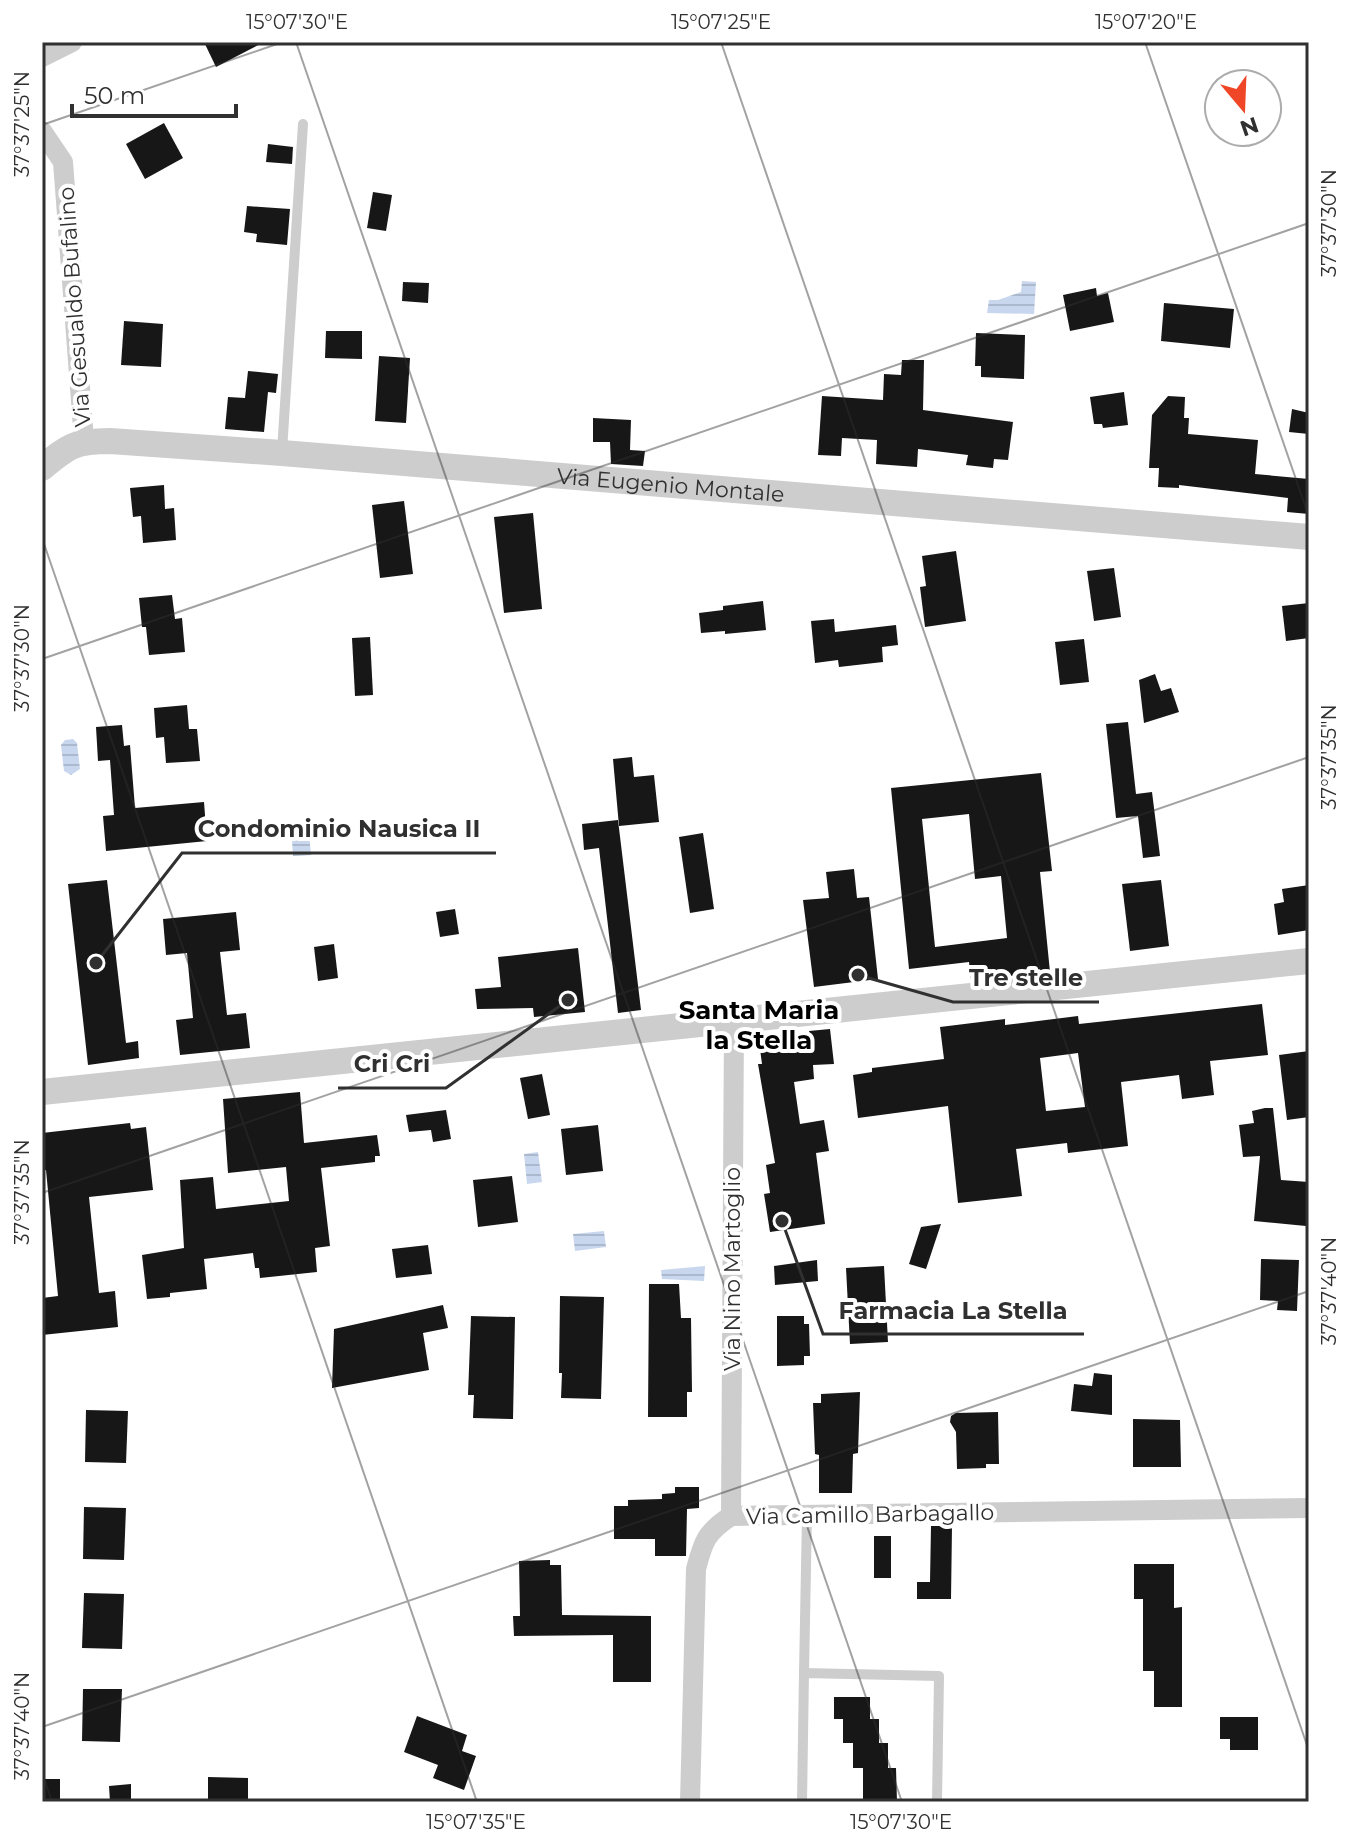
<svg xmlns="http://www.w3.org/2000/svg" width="1351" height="1844" font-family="Montserrat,sans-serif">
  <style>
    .water { fill: url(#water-rules) }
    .building { fill: #171717; fill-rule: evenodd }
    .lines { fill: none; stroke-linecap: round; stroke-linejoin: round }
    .service { stroke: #cdcdcd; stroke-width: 10 }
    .minor { stroke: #cdcdcd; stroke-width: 20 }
    .tertiary { stroke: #cdcdcd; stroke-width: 26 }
    .ticks { fill: none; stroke: #303030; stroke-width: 2; stroke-opacity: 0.45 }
    .labels { text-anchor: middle; stroke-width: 8; stroke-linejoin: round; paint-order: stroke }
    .street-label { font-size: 22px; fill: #303030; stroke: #fff }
    .quarter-label { font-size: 26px; font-weight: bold; fill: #000; stroke: #fff }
    .leader { fill: none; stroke: #303030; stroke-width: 3 }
    .callout-dot { fill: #303030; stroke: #fff; stroke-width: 3 }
    .callout-label { font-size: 24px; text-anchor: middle; font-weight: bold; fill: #303030; stroke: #fff; stroke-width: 8; stroke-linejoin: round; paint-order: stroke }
    .neatline { fill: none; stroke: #303030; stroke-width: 3 }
    .ticks-label { font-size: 20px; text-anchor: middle; fill: #303030 }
  </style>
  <defs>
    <pattern id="water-rules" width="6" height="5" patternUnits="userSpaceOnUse" patternTransform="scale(2)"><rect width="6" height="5" fill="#c8d7ee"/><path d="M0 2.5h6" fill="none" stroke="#acb9cc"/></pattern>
  </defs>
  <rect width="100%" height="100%" fill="#fff"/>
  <g class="water">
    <path d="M1022,281L1036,282L1034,314L987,313L989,300H998L1021,292Z"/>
    <path d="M73,739L77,743L80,769L71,775L64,771L61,745L65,740Z"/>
    <path d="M308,822L311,855L293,856L291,823Z"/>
    <path d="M538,1152L542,1182L527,1184L524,1154Z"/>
    <path d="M604,1231L606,1247L575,1251L573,1234Z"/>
    <path d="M705,1266L704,1281L662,1279L661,1270Z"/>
  </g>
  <g class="building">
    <path d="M204,42H264L216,67Z"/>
    <path d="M164,123L183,158L145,179L126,144Z"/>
    <path d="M268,144L293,147L292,164L266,162Z"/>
    <path d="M373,192L392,195L386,231L367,228Z"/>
    <path d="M247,206L290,209L287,245L256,242L257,234L244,232Z"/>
    <path d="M403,282L429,283L428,303L402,301Z"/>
    <path d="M1096,288L1097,296L1108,293L1114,322L1070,331L1063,295Z"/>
    <path d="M1164,303L1234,309L1230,348L1161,341Z"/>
    <path d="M124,321L163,324L161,367L121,365Z"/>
    <path d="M326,331H362V359L325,358Z"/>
    <path d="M976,333L1025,335L1024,379L981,377V366H975Z"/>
    <path d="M379,356L410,358L406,423L375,421Z"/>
    <path d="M902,360H924L923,410L1013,422L1008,460L994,459L993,468L966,465L968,455L918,449L917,467L876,464L877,440L842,438L841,456L818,455L822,396L883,400L884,374L901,375Z"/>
    <path d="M248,371L278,374L276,393L268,392L264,432L225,429L228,397L245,398Z"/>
    <path d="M1124,392L1128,425L1103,428L1102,424H1094L1090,397Z"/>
    <path d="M1168,396L1185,397L1184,418H1189L1188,434L1258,440L1255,474L1309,479V514L1287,512L1288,498L1179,485V488L1158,487L1159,468H1149L1152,415Z"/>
    <path d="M1292,409L1309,413V434L1289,432Z"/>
    <path d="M593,418L631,420L630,450L645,451L643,466L611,464L610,442H593Z"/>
    <path d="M164,485L165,509L174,508L176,540L143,543L141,516L133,517L130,488Z"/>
    <path d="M404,501L413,574L380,578L372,505Z"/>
    <path d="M533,513L542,609L504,613L494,517Z"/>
    <path d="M956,551L966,621L925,627L920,587L926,586L922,556Z"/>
    <path d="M1114,568L1121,617L1094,621L1087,571Z"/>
    <path d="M172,595L175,619L182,618L185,652L149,655L146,627H142L139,598Z"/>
    <path d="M763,601L766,630L725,634V631L701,633L699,613L723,610V606Z"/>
    <path d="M1309,603V638L1286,641L1282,606Z"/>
    <path d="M834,619L835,632L896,625L898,645L882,647L883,662L839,667L838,660L815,663L811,621Z"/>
    <path d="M370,637L373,695L355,696L352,638Z"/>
    <path d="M1084,639L1089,682L1060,685L1055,642Z"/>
    <path d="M1155,674L1161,691L1171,688L1179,712L1144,723L1139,680Z"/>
    <path d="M187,705L189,729H197L200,761L166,763L164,737L156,738L154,708Z"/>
    <path d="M1128,722L1136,794L1152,792L1160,856L1143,858L1138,816L1116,818L1106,724Z"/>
    <path d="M122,725L124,746L130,745L135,808L204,802L207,841L106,851L103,816L114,815L110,760L98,761L96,727Z"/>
    <path d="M632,757L634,777L654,775L659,822L619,826L613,759Z"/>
    <path d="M1041,773L1052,871L1040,872L1050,972L971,980L969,962L909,969L891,788ZM969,814L975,879L1001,876L1007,938L935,947L922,819Z"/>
    <path d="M618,820L641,1010L618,1013L599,848L584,850L582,824Z"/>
    <path d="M703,833L714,909L690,913L679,837Z"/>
    <path d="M854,869L857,898L869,897L878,979L814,987L803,900L829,898L826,872Z"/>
    <path d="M107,880L126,1043L138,1041L139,1058L88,1065L68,884Z"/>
    <path d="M1161,880L1169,946L1130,951L1122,884Z"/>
    <path d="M1309,885V930L1278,935L1274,904L1284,902L1282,889Z"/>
    <path d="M455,909L459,934L440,937L436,912Z"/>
    <path d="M236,912L240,950L220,952L227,1015L246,1013L250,1048L180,1055L176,1020L193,1018L187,953L166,955L163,919Z"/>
    <path d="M334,944L338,978L318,981L314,947Z"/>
    <path d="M578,948L585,1012L534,1017L533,1008L477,1009L475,989L501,987L498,957Z"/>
    <path d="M1262,1004L1268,1055L1210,1061L1214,1095L1182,1099L1179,1075L1121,1082L1128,1146L1068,1153L1067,1143L1016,1149L1022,1196L958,1203L948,1106L858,1118L853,1075L872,1072V1068L944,1059L940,1027L1005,1019V1025L1078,1016L1079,1024ZM1078,1053L1085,1107L1046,1111L1040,1058Z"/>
    <path d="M830,1029L834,1064L813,1065L814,1079L794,1082L800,1124L824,1120L829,1151L816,1153L825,1224L770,1232L764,1194L770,1193L766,1165L775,1163L758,1064H762L760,1049L811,1041L809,1031Z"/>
    <path d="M1309,1051V1117L1287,1120L1279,1055Z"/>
    <path d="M542,1074L550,1115L528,1119L520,1078Z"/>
    <path d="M300,1092L304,1143L377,1135L380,1156H375V1162L321,1168L330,1246L315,1248L317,1272L260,1278L259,1268H255L253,1253L204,1259L207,1289L170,1293V1297L147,1299L142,1255L184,1248L180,1180L213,1177L216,1209L289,1201L286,1167L228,1173L223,1099Z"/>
    <path d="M1265,1108H1273L1281,1180L1309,1182L1306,1226L1254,1221L1260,1156L1243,1157L1239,1125L1254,1123L1252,1111Z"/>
    <path d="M446,1110L451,1139L433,1142L431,1130L409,1132L406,1115Z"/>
    <path d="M130,1123L131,1129L146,1127L153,1190L89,1197L99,1293L115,1291L118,1327L42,1335V1298L58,1296L46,1170L42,1171V1133Z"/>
    <path d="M598,1125L603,1171L566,1175L561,1129Z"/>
    <path d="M512,1176L518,1222L478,1227L473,1180Z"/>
    <path d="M941,1224L926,1269L909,1264L921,1227Z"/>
    <path d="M428,1245L432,1274L396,1278L392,1249Z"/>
    <path d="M1261,1259L1299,1260L1297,1311L1277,1310L1278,1301L1260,1300Z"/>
    <path d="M817,1260L818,1281L775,1285L774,1266Z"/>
    <path d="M884,1266L888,1342L850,1344L846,1268Z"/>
    <path d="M649,1284H679L681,1318H691L692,1392H687V1417H648Z"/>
    <path d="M560,1296L604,1297L601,1399L561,1398L562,1373H559Z"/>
    <path d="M443,1305L448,1328L423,1333L429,1370L332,1388L334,1329Z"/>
    <path d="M471,1316L515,1317L513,1419L473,1418L474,1395H468Z"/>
    <path d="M777,1316H804V1324H809L810,1356H804V1365L777,1366Z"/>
    <path d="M1094,1373L1112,1375V1415L1071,1411L1074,1384L1092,1386Z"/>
    <path d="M860,1392L858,1453L853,1454L852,1493H819V1455L815,1454L813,1403H821V1394Z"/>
    <path d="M86,1410L128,1411L126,1463L85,1462Z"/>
    <path d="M998,1412L999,1464H986V1468L957,1469L956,1432L950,1422L951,1416L956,1413Z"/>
    <path d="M1133,1419L1180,1420L1181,1467H1133Z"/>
    <path d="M675,1487H699V1508L687,1509L686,1556H655V1539H614V1506H628V1500L662,1499V1494L675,1493Z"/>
    <path d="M84,1507L126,1508L124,1560L83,1559Z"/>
    <path d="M931,1526H952L951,1599H917V1582H930Z"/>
    <rect x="874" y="1536" width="17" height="42"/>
    <path d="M550,1560V1565H561L562,1615L651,1616V1682H613V1635L514,1636L513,1616H520L519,1561Z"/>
    <path d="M1134,1564H1174V1608L1182,1607V1707H1154V1671H1143V1599H1134Z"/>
    <path d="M84,1593L124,1594L122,1649L82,1648Z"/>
    <path d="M83,1689H122L120,1742L82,1741Z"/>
    <path d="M834,1697H870V1719H879V1743H888V1768H896L897,1802H863V1768H853V1743H843V1719H834Z"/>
    <path d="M417,1716L467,1735L462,1751L476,1756L464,1790L433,1778L438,1765L404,1752Z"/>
    <path d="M1220,1717H1258V1750H1230V1739H1220Z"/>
    <path d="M208,1777L248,1778V1802H208Z"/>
    <rect x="42" y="1779" width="18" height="23"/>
    <path d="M131,1784V1802H110L109,1786Z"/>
  </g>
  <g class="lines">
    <g class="service">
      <path d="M282,451L303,124"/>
      <path d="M804,1673L807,1515"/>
      <path d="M802,1802L804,1673L939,1676L937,1802"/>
    </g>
    <g class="minor">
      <path d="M42,57L72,42"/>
      <path d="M42,131L63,162L84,441"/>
      <path d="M731,1516L734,1021"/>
      <path d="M690,1802L696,1569C703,1542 706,1532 731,1516L1309,1508"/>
    </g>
    <g class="tertiary">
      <path id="s1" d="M42,468C68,446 75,441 110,441L282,453L1309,537"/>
      <path d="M42,1092L1309,961"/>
    </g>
  </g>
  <path class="ticks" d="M296,42L902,1802M721,42L1309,1751M1145,42L1309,517M42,125L283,42M42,538L477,1802M42,659L1309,223M42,1193L1309,757M42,1727L1309,1291M42,1772L52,1802"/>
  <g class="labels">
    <g class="street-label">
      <text transform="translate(74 307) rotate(-94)" y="8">Via Gesualdo Bufalino</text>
      <text dy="8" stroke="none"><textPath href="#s1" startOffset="638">Via Eugenio Montale</textPath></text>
      <text transform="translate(732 1269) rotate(-90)" y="8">Via Nino Martoglio</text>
      <text transform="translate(870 1514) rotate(-1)" y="8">Via Camillo Barbagallo</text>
    </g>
    <g class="quarter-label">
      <text x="759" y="1019">Santa Maria<tspan x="759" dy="30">la Stella</tspan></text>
    </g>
  </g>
  <path class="leader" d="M96 963L182 853H496M858 975L953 1002H1099M568 1000L446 1088H338M782 1221L823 1334H1084"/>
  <g class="callout-dot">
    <circle cx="96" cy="963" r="8"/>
    <circle cx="858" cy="975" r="8"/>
    <circle cx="568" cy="1000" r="8"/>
    <circle cx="782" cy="1221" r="8"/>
  </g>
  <g class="callout-label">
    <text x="339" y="837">Condominio Nausica II</text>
    <text x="1026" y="986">Tre stelle</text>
    <text x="392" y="1072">Cri Cri</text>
    <text x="953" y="1319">Farmacia La Stella</text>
  </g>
  <rect width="1351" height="1844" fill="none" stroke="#ffffff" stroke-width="88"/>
  <g transform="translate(1243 108) rotate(161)"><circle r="38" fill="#ffffff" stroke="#acacac" stroke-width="2"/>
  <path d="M0-6L14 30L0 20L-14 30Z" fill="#f04628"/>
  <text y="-12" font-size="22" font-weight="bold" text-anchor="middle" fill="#303030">N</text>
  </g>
  <path d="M72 104v12h164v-12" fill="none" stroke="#303030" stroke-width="4"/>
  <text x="84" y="104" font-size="24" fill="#303030" stroke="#ffffff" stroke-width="6" paint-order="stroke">50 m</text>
  <rect x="44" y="44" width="1263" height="1756" class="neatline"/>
  <g class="ticks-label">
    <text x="297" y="29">15°07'30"E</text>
    <text x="721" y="29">15°07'25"E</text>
    <text x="1146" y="29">15°07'20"E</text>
    <text transform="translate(22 124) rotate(-90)" y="7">37°37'25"N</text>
    <text transform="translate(1329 223) rotate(-90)" y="7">37°37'30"N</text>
    <text transform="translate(22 658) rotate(-90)" y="7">37°37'30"N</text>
    <text transform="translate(1329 757) rotate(-90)" y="7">37°37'35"N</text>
    <text transform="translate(22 1192) rotate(-90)" y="7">37°37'35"N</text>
    <text transform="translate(1329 1291) rotate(-90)" y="7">37°37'40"N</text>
    <text transform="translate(22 1726) rotate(-90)" y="7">37°37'40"N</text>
    <text x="476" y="1829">15°07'35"E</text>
    <text x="901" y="1829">15°07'30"E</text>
  </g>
</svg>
